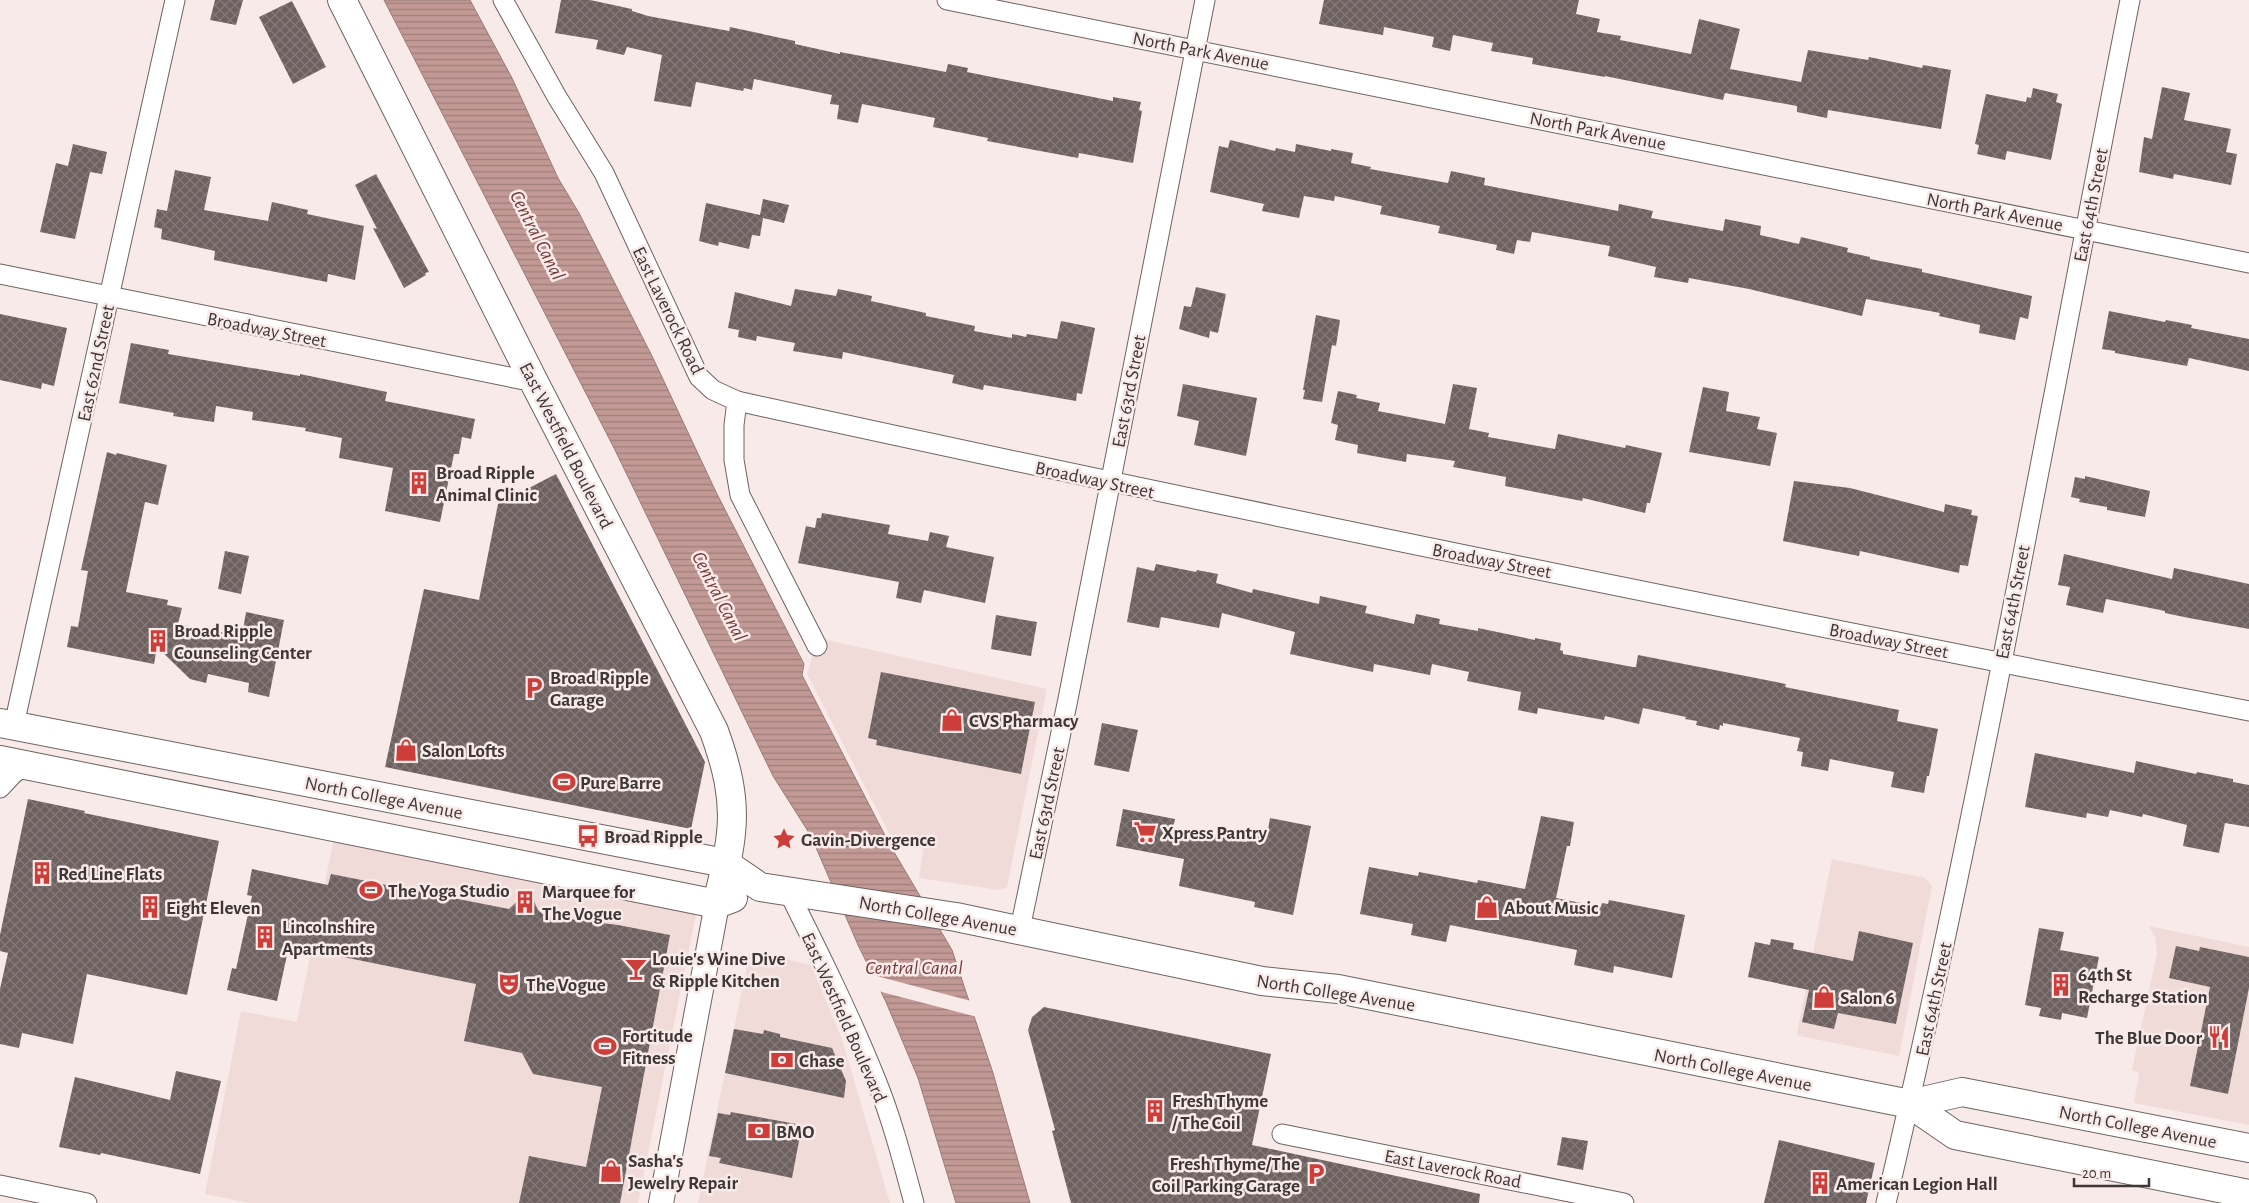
<svg xmlns="http://www.w3.org/2000/svg" width="2249" height="1203" font-family="'Alegreya Sans',sans-serif">
  <style>
    .built { fill: #f1dbd8 }
    .water { fill: url(#water-rules); stroke: #9a7c78 }
    .pier { fill: #f8eae8 }
    .building { fill: url(#building-cross-hatch) }
    .lines { fill: none; stroke-linecap: round; stroke-linejoin: round }
    .minor-casing { stroke: #6e6361; stroke-width: 21 }
    .tertiary-casing { stroke: #6e6361; stroke-width: 26 }
    .secondary-casing { stroke: #6e6361; stroke-width: 30 }
    .minor { stroke: #fff; stroke-width: 19 }
    .tertiary { stroke: #fff; stroke-width: 24 }
    .secondary { stroke: #fff; stroke-width: 28 }
    .labels { text-anchor: middle; stroke-width: 5; stroke-linejoin: round; paint-order: stroke }
    .street-label { font-size: 19px; fill: #3d3837; stroke: #f8eae8 }
    .poi-label { font-size: 19px; font-weight: bold; fill: #3d3837; stroke: #f8eae8; text-anchor: start }
    .water-label { font-size: 20px; font-style: italic; fill: #723934; stroke: #f8eae8 }
  </style>
  <defs>
    <pattern id="water-rules" width="6" height="5" patternUnits="userSpaceOnUse" patternTransform="scale(1.25)"><rect width="6" height="5" fill="#c29994"/><path d="M0 2.5h6" fill="none" stroke="#9f7e7a"/></pattern>
    <pattern id="building-cross-hatch" width="8" height="8" patternUnits="userSpaceOnUse" patternTransform="scale(1.25)"><rect width="8" height="8" fill="#6d6160"/><path d="M0 0l8 8M0 8l8-8" fill="none" stroke="#837a79"/></pattern>
  </defs>
  <rect width="100%" height="100%" fill="#f8eae8"/>
  <g class="built">
    <path d="M818,638L1047,689L1007,887L999,890L919,878L923,850L911,838L893,841L807,674Z"/>
    <path d="M334,838L697,910L638,1203H249L205,1194L241,1011L297,1022Z"/>
    <path d="M1832,859L1925,878L1932,886L1899,1056L1799,1036L1797,1033Z"/>
    <path d="M2149,926L2249,947V1125L2134,1103L2139,1073L2132,1070L2157,953L2155,937Z"/>
    <path d="M750,951L811,965L842,1039L890,1203H698Z"/>
  </g>
  <path class="water" d="M384,0H470L512,78L558,178L579,213L653,358L716,492L804,664L802,675L891,847L952,950L993,1073L1030,1203H956L918,1078L886,1002L858,945L811,836L773,776L614,448Z"/>
  <path class="pier" d="M869,974L971,1001L977,1017L878,991Z"/>
  <g class="building">
    <path d="M215,0H243L236,25L210,20Z"/>
    <path d="M561,0H590L632,9V11L648,16L729,31L730,27L795,41V44L840,54V52L946,72L948,64L968,68L967,72L1113,101V97L1141,102L1139,110L1142,111L1133,163L1079,153L1078,158L987,141L988,138L933,127L935,118L862,104L858,123L837,119L839,105L830,104L832,95L754,79L752,90L744,88L743,91L696,82L691,107L654,101L662,55L627,47L624,55L596,49L598,40L555,33Z"/>
    <path d="M1324,0H1579L1576,14L1600,19L1597,32L1621,36L1620,40L1691,54L1699,19L1740,29L1730,69L1801,82L1808,50L1868,60L1869,57L1922,68L1923,65L1951,70L1941,129L1828,110L1827,118L1797,112V106L1725,93L1723,100L1605,76V77L1532,64L1533,58L1491,51L1493,43L1453,35L1450,51L1432,47L1434,37L1384,27L1383,35L1319,24Z"/>
    <path d="M292,1L326,67L293,84L259,17Z"/>
    <path d="M2162,87L2190,93L2184,120L2231,129L2226,152L2237,154L2231,185L2174,174L2173,179L2139,172L2144,137L2152,139Z"/>
    <path d="M2033,88L2058,94L2056,102L2062,104L2051,160L2007,151L2005,160L1977,154L1979,145L1975,144L1986,94L2026,102L2027,97L2031,98Z"/>
    <path d="M1230,140L1275,151L1276,148L1295,152L1296,144L1331,151V149L1353,153L1351,163L1371,167L1370,169L1448,183L1451,171L1485,178L1484,185L1618,211L1619,204L1653,211L1651,218L1723,231L1725,219L1761,226L1760,235L1799,244L1801,237L1848,248L1847,252L1870,257V259L1922,269V272L2032,296L2028,319L2020,317L2015,340L1979,333L1980,325L1939,316L1940,313L1866,299L1862,316L1749,289L1689,278L1688,283L1654,277L1656,267L1608,256L1610,246L1532,232L1530,242L1517,240L1514,254L1496,250L1497,245L1438,233L1440,226L1380,214L1382,206L1335,196L1334,201L1304,196L1299,218L1262,211L1264,204L1210,192L1219,146L1228,148Z"/>
    <path d="M73,144L107,152L102,174L90,172L75,239L40,232L56,163L68,166Z"/>
    <path d="M175,170L211,177L204,210L268,221L272,202L308,210L307,214L364,226L355,280L328,274L327,282L214,260L215,251L161,239L162,229L154,227L157,209L167,211Z"/>
    <path d="M376,174L429,272L425,273L426,275L404,288L373,228L377,229L355,185Z"/>
    <path d="M763,199L789,205L784,223L763,218L760,236L752,235L749,249L719,242L718,246L699,241L706,203L760,215Z"/>
    <path d="M1196,287L1226,294L1218,333L1210,331L1209,338L1179,329L1184,306L1191,307Z"/>
    <path d="M795,289L836,296L838,289L872,296L871,301L926,313V316L975,326L974,331L1012,338V334L1026,337L1027,334L1057,339L1061,321L1091,327L1095,328L1082,394L1077,393L1076,401L984,385L983,390L952,383L954,375L843,352L842,359L793,351L795,343L757,336L756,341L738,337L739,330L728,328L735,292L791,306Z"/>
    <path d="M2109,311L2165,322L2166,320L2192,325L2191,328L2249,339V371L2189,358L2187,366L2115,353V351L2102,349Z"/>
    <path d="M0,314L67,328L54,386L42,383L41,389L0,380Z"/>
    <path d="M1316,315L1340,320L1336,346L1332,345L1322,402L1303,399L1305,390H1303Z"/>
    <path d="M131,343L169,350L168,354L300,376V374L387,392L385,401L475,419L471,439L462,437L459,454H454L440,522L385,511L393,468L339,458L342,438L305,431L306,428L252,420L253,412L216,406L214,422L173,416L174,413L119,403Z"/>
    <path d="M1183,384L1257,398L1246,456L1194,445L1199,421L1177,416Z"/>
    <path d="M1453,384L1477,388L1469,429L1489,433L1488,437L1555,449L1558,434L1625,448L1626,445L1662,453L1650,503H1647L1645,513L1583,498L1582,501L1505,486L1506,477L1453,467L1455,461L1407,454L1406,462L1357,453L1358,445L1335,440L1338,425L1331,423L1338,391L1357,395L1356,398L1380,403L1378,411L1445,424Z"/>
    <path d="M1703,387L1729,392L1726,411L1760,417L1757,429L1777,433L1770,466L1689,452Z"/>
    <path d="M107,452L116,455L117,453L167,465L158,505L145,502L126,592L168,600L167,605L182,608L178,624L242,636L246,612L284,620L269,697L248,692L249,683L208,674L206,683L190,679L157,647L154,664L67,647L71,626L78,627L88,571L81,570Z"/>
    <path d="M556,474L705,762L691,829L385,767L424,589L479,600L498,504Z"/>
    <path d="M2085,476L2150,491L2145,517L2107,510V507L2079,502L2080,499L2071,497L2075,477L2085,479Z"/>
    <path d="M1794,481L1850,488L1944,512L1945,504L1972,510L1971,515L1978,516L1968,566L1960,565L1959,573L1860,551L1859,556L1783,541Z"/>
    <path d="M822,513L890,525L888,534L928,541L930,532L949,536L946,547L994,557L985,603L924,590L921,603L896,598L899,582L798,563L806,526L815,528L817,518H821Z"/>
    <path d="M225,551L249,556L241,594L218,589Z"/>
    <path d="M2064,554L2172,579L2174,568L2249,584V629L2189,618L2165,613V611L2106,599L2103,613L2066,605L2070,587L2058,585Z"/>
    <path d="M1156,564L1196,572L1197,570L1218,574L1216,583L1252,593L1253,589L1319,604L1320,596L1367,606L1365,613L1414,624L1416,614L1440,619L1439,624L1478,631V628L1535,640V638L1561,643L1560,650L1563,651V654L1633,667H1636L1638,655L1786,684L1785,687L1899,710L1897,721L1938,729L1929,776H1927L1924,793L1891,787L1894,772L1830,759L1828,771L1801,766L1803,752L1797,751L1800,738L1723,723V726L1720,725L1719,730L1696,725L1697,721L1685,719L1686,717L1643,708L1639,724L1605,716L1604,720L1538,708L1537,714L1518,710L1521,692L1467,681L1469,672L1432,664L1430,675L1374,664L1373,672L1290,654L1295,632L1222,613L1219,628L1161,617L1159,628L1127,622L1137,567L1154,571Z"/>
    <path d="M996,615L1037,622L1031,656L991,649Z"/>
    <path d="M881,672L1035,702L1021,774L876,745L877,740L868,738Z"/>
    <path d="M1102,723L1138,730L1129,772L1094,765Z"/>
    <path d="M2035,753L2134,773L2136,761L2196,774L2197,772L2233,779V782L2249,785V827L2225,823L2219,853L2183,846L2187,825L2143,814L2142,817L2110,810L2108,817L2087,813L2086,818L2025,807Z"/>
    <path d="M28,799L85,811L84,813L219,841L187,995L87,974L73,1044L22,1033L19,1048L0,1044V989L8,953L0,951V935Z"/>
    <path d="M1123,809L1175,819L1173,828L1247,842L1249,832L1259,834L1260,828L1268,830L1270,818L1311,826L1293,915L1254,907L1255,902L1179,886L1184,859L1116,846Z"/>
    <path d="M1541,816L1574,822L1570,846H1567L1556,898L1601,907L1602,903L1608,904L1609,900L1685,915L1672,978L1614,966L1613,973L1574,965L1577,950L1450,925L1446,942L1411,935L1413,924L1360,914L1369,867L1418,876L1419,872L1477,883L1478,880L1525,889Z"/>
    <path d="M252,869L328,885L331,874L509,909L529,890L538,910L545,916L618,925L670,935L620,1203H519L529,1156L586,1167L602,1087L533,1074L522,1053L464,1041L476,984L289,946L277,1001L227,990L232,968L236,969L252,896L247,895Z"/>
    <path d="M2039,928L2064,932L2060,950L2099,957L2087,1018L2062,1013L2061,1020L2039,1016L2041,1008L2025,1005Z"/>
    <path d="M1859,931L1913,943L1896,1024L1838,1013L1834,1029L1802,1022L1809,990L1748,977L1755,942L1770,945L1771,939L1794,943L1793,949L1853,961Z"/>
    <path d="M2176,946L2199,951L2200,947L2249,957V988L2228,1094L2190,1086L2210,987L2169,978Z"/>
    <path d="M1044,1007L1271,1054L1252,1145L1480,1194L1479,1203H1071L1052,1131L1055,1130L1028,1030L1032,1017Z"/>
    <path d="M734,1029L763,1034L764,1030L780,1034V1037L832,1048L846,1081L844,1098L725,1073Z"/>
    <path d="M176,1071L221,1081L200,1174L101,1153L100,1155L59,1147L75,1077L170,1100Z"/>
    <path d="M731,1112L802,1125L792,1178L719,1163L721,1158L709,1156L718,1113L730,1115Z"/>
    <path d="M1562,1137L1588,1141L1583,1170L1557,1165Z"/>
    <path d="M1779,1140L1875,1163L1866,1203H1764Z"/>
  </g>
  <g class="lines">
    <defs>
      <g id="minor">
        <path d="M503,0L557,97L604,173L699,377L713,390L737,401L734,425V460L740,495L817,646"/>
        <path d="M947,0L2249,263"/>
        <path d="M0,274L534,382"/>
        <path d="M737,401C1239,511 1744,613 2249,711"/>
        <path d="M14,725L175,0"/>
        <path d="M0,788L13,774L26,765"/>
        <path d="M788,891C819,953 850,1015 876,1080C892,1119 903,1162 914,1203"/>
        <path d="M1020,929L1068,699L1205,0"/>
        <path d="M1282,1134L1624,1203"/>
        <path d="M0,1185L87,1203"/>
        <path d="M1886,1203C1980,805 2051,401 2130,0"/>
      </g>
      <path id="tertiary" d="M661,1203L717,904"/>
      <g id="secondary">
        <path d="M342,0L534,382L714,731C726,764 735,797 731,833C729,857 722,881 717,904"/>
        <path d="M0,723L725,863L760,887L956,917L1262,981L1338,989L1910,1104L1962,1092L2249,1148"/>
        <path d="M0,760L717,904L733,898"/>
        <path d="M1910,1104L1955,1135L2249,1194"/>
      </g>
    </defs>
    <use href="#minor" class="minor-casing"/>
    <use href="#tertiary" class="tertiary-casing"/>
    <use href="#secondary" class="secondary-casing"/>
    <use href="#minor" class="minor"/>
    <use href="#tertiary" class="tertiary"/>
    <use href="#secondary" class="secondary"/>
  </g>
  <defs>
    <symbol id="building-bare" viewBox="-9 -9 18 18"><path d="M-4-6H4V6H1V3H-1V6H-4ZM-2.5-4.3h1.7v1.8h-1.7ZM.8-4.3h1.7v1.8H.8ZM-2.5-1h1.7V.8h-1.7ZM.8-1h1.7V.8H.8Z" fill="#cd3e3a" stroke="#f8eae8" stroke-width="2.5" paint-order="stroke"/></symbol>
    <symbol id="parking-bare" viewBox="-9 -9 18 18"><path d="M-3.5-5.5H1a3.5 3.5 0 0 1 0 7H-1V5.5H-3.5ZM-1-3.4V-.6H.8a1.4 1.4 0 0 0 0-2.8Z" fill="#cd3e3a" stroke="#f8eae8" stroke-width="2.5" paint-order="stroke"/></symbol>
    <symbol id="shop-bare" viewBox="-9 -9 18 18"><path d="M-5-2.5h2.3a2.7 3.5 0 0 1 5.4 0H5L5.5 6h-11ZM-1.5-2.5h3a1.5 2.3 0 0 0-3 0Z" fill="#cd3e3a" stroke="#f8eae8" stroke-width="2.5" paint-order="stroke"/></symbol>
    <symbol id="stadium-bare" viewBox="-9 -9 18 18"><path d="M0-5a6.5 5 0 1 0 0 10a6.5 5 0 1 0 0-10ZM-3.5-1.8h7v3.6h-7Z" fill="#cd3e3a" stroke="#f8eae8" stroke-width="2.5" paint-order="stroke"/></symbol>
    <symbol id="supermarket-bare" viewBox="-9 -9 18 18"><path d="M-6-5.5h2.5l.6 2H6L4.5 2H-2.5L-4.4-4H-6ZM-1.5 3.2a1.3 1.3 0 1 0 .1 0ZM3 3.2a1.3 1.3 0 1 0 .1 0Z" fill="#cd3e3a" stroke="#f8eae8" stroke-width="2.5" paint-order="stroke"/></symbol>
    <symbol id="bus-bare" viewBox="-9 -9 18 18"><path d="M-5-6H5V4H4V6H2V4H-2V6H-4V4H-5ZM-3.5-4V0h7V-4ZM-3.5 1.2v1.5H-2V1.2ZM2 1.2v1.5H3.5V1.2Z" fill="#cd3e3a" stroke="#f8eae8" stroke-width="2.5" paint-order="stroke"/></symbol>
    <symbol id="sight-bare" viewBox="-9 -9 18 18"><path d="M0-6L1.8-2.2L6-1.7L2.9 1.2L3.7 5.4L0 3.3L-3.7 5.4L-2.9 1.2L-6-1.7L-1.8-2.2Z" fill="#cd3e3a" stroke="#f8eae8" stroke-width="2.5" paint-order="stroke"/></symbol>
    <symbol id="bar-bare" viewBox="-9 -9 18 18"><path d="M-6-5H6L.8 .8V4.5H3.5V6h-7V4.5H-.8V.8Z" fill="#cd3e3a" stroke="#f8eae8" stroke-width="2.5" paint-order="stroke"/></symbol>
    <symbol id="theatre-bare" viewBox="-9 -9 18 18"><path d="M-5-5.5Q0-4 5-5.5V0Q5 5 0 6Q-5 5-5 0ZM-3.3-2.5H-1v1.5H-3.3ZM1-2.5H3.3v1.5H1ZM-2.8 1Q0 5.5 2.8 1Z" fill="#cd3e3a" stroke="#f8eae8" stroke-width="2.5" paint-order="stroke"/></symbol>
    <symbol id="restaurant-bare" viewBox="-9 -9 18 18"><path d="M-5-6h1v4h1v-4h1v4h1v-4h1v5L-1.5 .5V6h-2V.5L-5-1ZM5-6V6H3V1.5H1.5Q1.5-4 5-6Z" fill="#cd3e3a" stroke="#f8eae8" stroke-width="2.5" paint-order="stroke"/></symbol>
    <symbol id="bank-bare" viewBox="-9 -9 18 18"><path d="M-6-4H6V4H-6ZM0-2.3a2.3 2.3 0 1 0 0 4.6a2.3 2.3 0 1 0 0-4.6Z" fill="#cd3e3a" stroke="#f8eae8" stroke-width="2.5" paint-order="stroke"/></symbol>
  </defs>
  <g fill-rule="evenodd">
    <use href="#building-bare" x="403" y="467" width="32" height="32"/>
    <use href="#building-bare" x="142" y="625" width="32" height="32"/>
    <use href="#parking-bare" x="518" y="672" width="32" height="32"/>
    <use href="#shop-bare" x="936" y="704" width="32" height="32"/>
    <use href="#shop-bare" x="390" y="734" width="32" height="32"/>
    <use href="#stadium-bare" x="548" y="766" width="32" height="32"/>
    <use href="#supermarket-bare" x="1129" y="816" width="32" height="32"/>
    <use href="#bus-bare" x="572" y="820" width="32" height="32"/>
    <use href="#sight-bare" x="768" y="823" width="32" height="32"/>
    <use href="#building-bare" x="26" y="857" width="32" height="32"/>
    <use href="#stadium-bare" x="355" y="874" width="32" height="32"/>
    <use href="#building-bare" x="509" y="886" width="32" height="32"/>
    <use href="#building-bare" x="134" y="891" width="32" height="32"/>
    <use href="#shop-bare" x="1471" y="891" width="32" height="32"/>
    <use href="#building-bare" x="249" y="921" width="32" height="32"/>
    <use href="#bar-bare" x="620" y="953" width="32" height="32"/>
    <use href="#theatre-bare" x="493" y="968" width="32" height="32"/>
    <use href="#building-bare" x="2045" y="969" width="32" height="32"/>
    <use href="#shop-bare" x="1808" y="981" width="32" height="32"/>
    <use href="#restaurant-bare" x="2203" y="1021" width="32" height="32"/>
    <use href="#stadium-bare" x="589" y="1030" width="32" height="32"/>
    <use href="#bank-bare" x="766" y="1044" width="32" height="32"/>
    <use href="#building-bare" x="1139" y="1095" width="32" height="32"/>
    <use href="#bank-bare" x="743" y="1115" width="32" height="32"/>
    <use href="#shop-bare" x="595" y="1155" width="32" height="32"/>
    <use href="#parking-bare" x="1300" y="1158" width="32" height="32"/>
    <use href="#building-bare" x="1804" y="1167" width="32" height="32"/>
  </g>
  <g class="labels">
    <g class="street-label">
      <text transform="translate(1201 50) rotate(11)" y="7">North Park Avenue</text>
      <text transform="translate(1598 130) rotate(11)" y="7">North Park Avenue</text>
      <text transform="translate(2090 205) rotate(-79)" y="7">East 64th Street</text>
      <text transform="translate(1995 211) rotate(11)" y="7">North Park Avenue</text>
      <text transform="translate(669 310) rotate(64)" y="7">East Laverock Road</text>
      <text transform="translate(267 329) rotate(11)" y="7">Broadway Street</text>
      <text transform="translate(95 363) rotate(-78)" y="7">East 62nd Street</text>
      <text transform="translate(1128 391) rotate(-79)" y="7">East 63rd Street</text>
      <text transform="translate(567 445) rotate(63)" y="7">East Westfield Boulevard</text>
      <text transform="translate(1095 479) rotate(12)" y="7">Broadway Street</text>
      <text transform="translate(1492 560) rotate(11)" y="7">Broadway Street</text>
      <text transform="translate(2012 602) rotate(-79)" y="7">East 64th Street</text>
      <text transform="translate(1889 640) rotate(11)" y="7">Broadway Street</text>
      <text transform="translate(384 797) rotate(11)" y="7">North College Avenue</text>
      <text transform="translate(1046 803) rotate(-78)" y="7">East 63rd Street</text>
      <text transform="translate(938 915) rotate(10)" y="7">North College Avenue</text>
      <text transform="translate(1336 992) rotate(9)" y="7">North College Avenue</text>
      <text transform="translate(1933 999) rotate(-78)" y="7">East 64th Street</text>
      <text transform="translate(845 1017) rotate(66)" y="7">East Westfield Boulevard</text>
      <text transform="translate(1733 1069) rotate(11)" y="7">North College Avenue</text>
      <text transform="translate(2138 1126) rotate(11)" y="7">North College Avenue</text>
      <text transform="translate(1453 1168) rotate(11)" y="7">East Laverock Road</text>
    </g>
    <g class="poi-label">
      <text x="436" y="479">Broad Ripple<tspan x="436" dy="22">Animal Clinic</tspan></text>
      <text x="174" y="637">Broad Ripple<tspan x="174" dy="22">Counseling Center</tspan></text>
      <text x="550" y="684">Broad Ripple<tspan x="550" dy="22">Garage</tspan></text>
      <text x="969" y="727">CVS Pharmacy</text>
      <text x="422" y="757">Salon Lofts</text>
      <text x="580" y="789">Pure Barre</text>
      <text x="1162" y="839">Xpress Pantry</text>
      <text x="604" y="843">Broad Ripple</text>
      <text x="801" y="846">Gavin-Divergence</text>
      <text x="58" y="880">Red Line Flats</text>
      <text x="388" y="897">The Yoga Studio</text>
      <text x="542" y="898">Marquee for<tspan x="542" dy="22">The Vogue</tspan></text>
      <text x="166" y="914">Eight Eleven</text>
      <text x="1504" y="914">About Music</text>
      <text x="282" y="933">Lincolnshire<tspan x="282" dy="22">Apartments</tspan></text>
      <text x="652" y="965">Louie's Wine Dive<tspan x="652" dy="22">&amp; Ripple Kitchen</tspan></text>
      <text x="2078" y="981">64th St<tspan x="2078" dy="22">Recharge Station</tspan></text>
      <text x="526" y="991">The Vogue</text>
      <text x="1840" y="1004">Salon 6</text>
      <text x="622" y="1042">Fortitude<tspan x="622" dy="22">Fitness</tspan></text>
      <text x="2202" y="1044" text-anchor="end">The Blue Door</text>
      <text x="799" y="1067">Chase</text>
      <text x="1172" y="1107">Fresh Thyme<tspan x="1172" dy="22">/ The Coil</tspan></text>
      <text x="776" y="1138">BMO</text>
      <text x="628" y="1167">Sasha's<tspan x="628" dy="22">Jewelry Repair</tspan></text>
      <text x="1300" y="1170" text-anchor="end">Fresh Thyme/The<tspan x="1300" dy="22">Coil Parking Garage</tspan></text>
      <text x="1836" y="1190">American Legion Hall</text>
    </g>
    <g class="water-label">
      <text transform="translate(538 235) rotate(63)" y="7">Central Canal</text>
      <text transform="translate(720 596) rotate(63)" y="7">Central Canal</text>
      <text x="914" y="974">Central Canal</text>
    </g>
  </g>
  <path d="M2074 1178v8h75v-8" fill="none" stroke="#3d3837" stroke-width="2.5"/>
  <text x="2082" y="1178" font-size="15" fill="#3d3837" stroke="#f8eae8" stroke-width="4" paint-order="stroke">20 m</text>
</svg>
